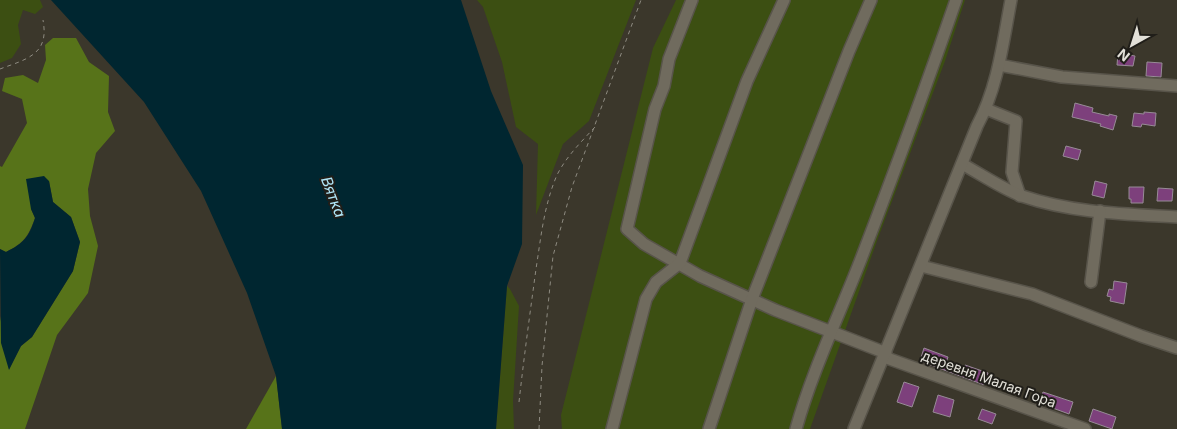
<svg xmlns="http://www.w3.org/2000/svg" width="1177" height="429" font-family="Inter,sans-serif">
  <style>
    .green { fill: #3c4f12 }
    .forest { fill: #577319 }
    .water { fill: #002630 }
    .building { fill: #7d407c; stroke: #978b96 }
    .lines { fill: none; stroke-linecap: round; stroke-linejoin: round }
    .minor-casing { stroke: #58544a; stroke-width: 14 }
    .path { stroke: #8e8b81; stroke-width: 1; stroke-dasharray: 4 4; stroke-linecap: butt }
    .minor { stroke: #706b5e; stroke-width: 11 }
    .labels { text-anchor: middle; stroke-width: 4; stroke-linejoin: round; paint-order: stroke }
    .street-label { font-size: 14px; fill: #e2e0d8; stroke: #201e19 }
    .water-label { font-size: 15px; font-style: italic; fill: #afe5f6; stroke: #201e19 }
  </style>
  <rect width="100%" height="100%" fill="#3b372b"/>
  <g class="green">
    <path d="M0,0H40L43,7L35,14L23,10L18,25L21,44L12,58L0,63Z"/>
    <path d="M477,0H636L589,121L563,144L536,215L538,144L516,127L502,62L483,7Z"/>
    <path d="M676,0H965L945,61L878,238L810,429H562L561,415L653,48Z"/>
    <path d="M507,286L510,289L519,306L513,401L514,429H496Z"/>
  </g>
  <g class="forest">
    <path d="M53,38H76L89,62L109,76L108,112L115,131L96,153L88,189L90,216L98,246L88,293L57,335L25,429H0V316L9,369L21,346L32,337L73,271L80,242L71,217L53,202L49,181L31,209L35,218C28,237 24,243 6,252L0,249V166L2,167L27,123L22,99L2,91L5,78L23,75L38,83L46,60L45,45Z"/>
    <path d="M276,376L282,429H246Z"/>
  </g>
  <g class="water">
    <path d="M51,0H461L491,91L523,165L522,244L507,286L496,429H282L276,376L247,293L201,191L144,102Z"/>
    <path d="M44,176L49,181L53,202L71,217L80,242L73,271L32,337L21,346L9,370L1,343L0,249L6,252C24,243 29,237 35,218L31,209L26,179Z"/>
  </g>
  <g class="building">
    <path d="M1118,53L1135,56L1133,66L1117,65Z"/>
    <path d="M1147,62L1162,63L1161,77L1146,76Z"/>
    <path d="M1075,103L1093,108L1092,112L1109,116V114L1117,116L1113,130L1100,126L1101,124L1072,117Z"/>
    <path d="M1144,112L1156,113L1155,126L1142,124L1141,127L1132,126L1134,113L1144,114Z"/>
    <path d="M1066,146L1081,150L1078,160L1063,156Z"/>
    <path d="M1095,181L1107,184L1104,198L1092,195Z"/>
    <path d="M1129,187H1144L1143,203H1131V199H1129Z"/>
    <path d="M1158,188L1173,189L1172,201H1157Z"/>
    <path d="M1114,281L1127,283L1124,304L1110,301L1111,297L1107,296L1109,289L1113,290Z"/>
    <path d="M924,348L948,357L946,363L963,369L965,365L988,373L984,385L920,361Z"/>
    <path d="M904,382L919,387L912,407L897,402Z"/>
    <path d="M1043,392L1073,402L1069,414L1039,403Z"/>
    <path d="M938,395L954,400L950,417L933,412Z"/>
    <path d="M982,409L996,414L992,424L978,419Z"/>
    <path d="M1093,409L1116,417L1112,429L1089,421Z"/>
  </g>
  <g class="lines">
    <defs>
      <g id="minor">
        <path d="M692,0L669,59L664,86L655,109L627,229L644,244L700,276L775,310L886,353"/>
        <path d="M999,65L1062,77L1177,86"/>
        <path d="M986,109L1016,121L1012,172L1020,196"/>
        <path d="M962,164C979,173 1004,190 1022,196C1072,213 1125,214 1177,217"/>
        <path d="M921,266L1032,294L1141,336L1177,348"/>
        <path d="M1091,282L1100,211"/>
        <path d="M884,357L1085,429"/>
        <path d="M612,429L646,299L656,282L680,263L747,81L784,0"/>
        <path d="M709,429L752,299L849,51L871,0"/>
        <path d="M796,429C812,371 839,316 861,259C894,173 926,87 956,0"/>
        <path d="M854,429L977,126C998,87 1003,42 1011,0"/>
      </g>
    </defs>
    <use href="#minor" class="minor-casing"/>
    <g class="path">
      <path d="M0,69C15,63 39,58 43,40C45,34 44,26 43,20"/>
      <path d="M519,402C524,357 530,313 536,269C541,237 544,205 557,175C566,157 581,142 595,127"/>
      <path d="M539,429L542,366L553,256L572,187L641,0"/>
    </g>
    <use href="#minor" class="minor"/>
  </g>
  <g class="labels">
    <g class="street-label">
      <text transform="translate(989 379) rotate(20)" y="5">деревня Малая Гора</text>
    </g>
    <g class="water-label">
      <text transform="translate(333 197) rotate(69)" y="5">Вятка</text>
    </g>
  </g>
  <g transform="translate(1132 45) rotate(219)" stroke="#201e19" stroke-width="4" paint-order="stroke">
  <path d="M0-4L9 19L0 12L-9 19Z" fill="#e2e0d8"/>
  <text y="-8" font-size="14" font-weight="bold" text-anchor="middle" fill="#e2e0d8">N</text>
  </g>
</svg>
